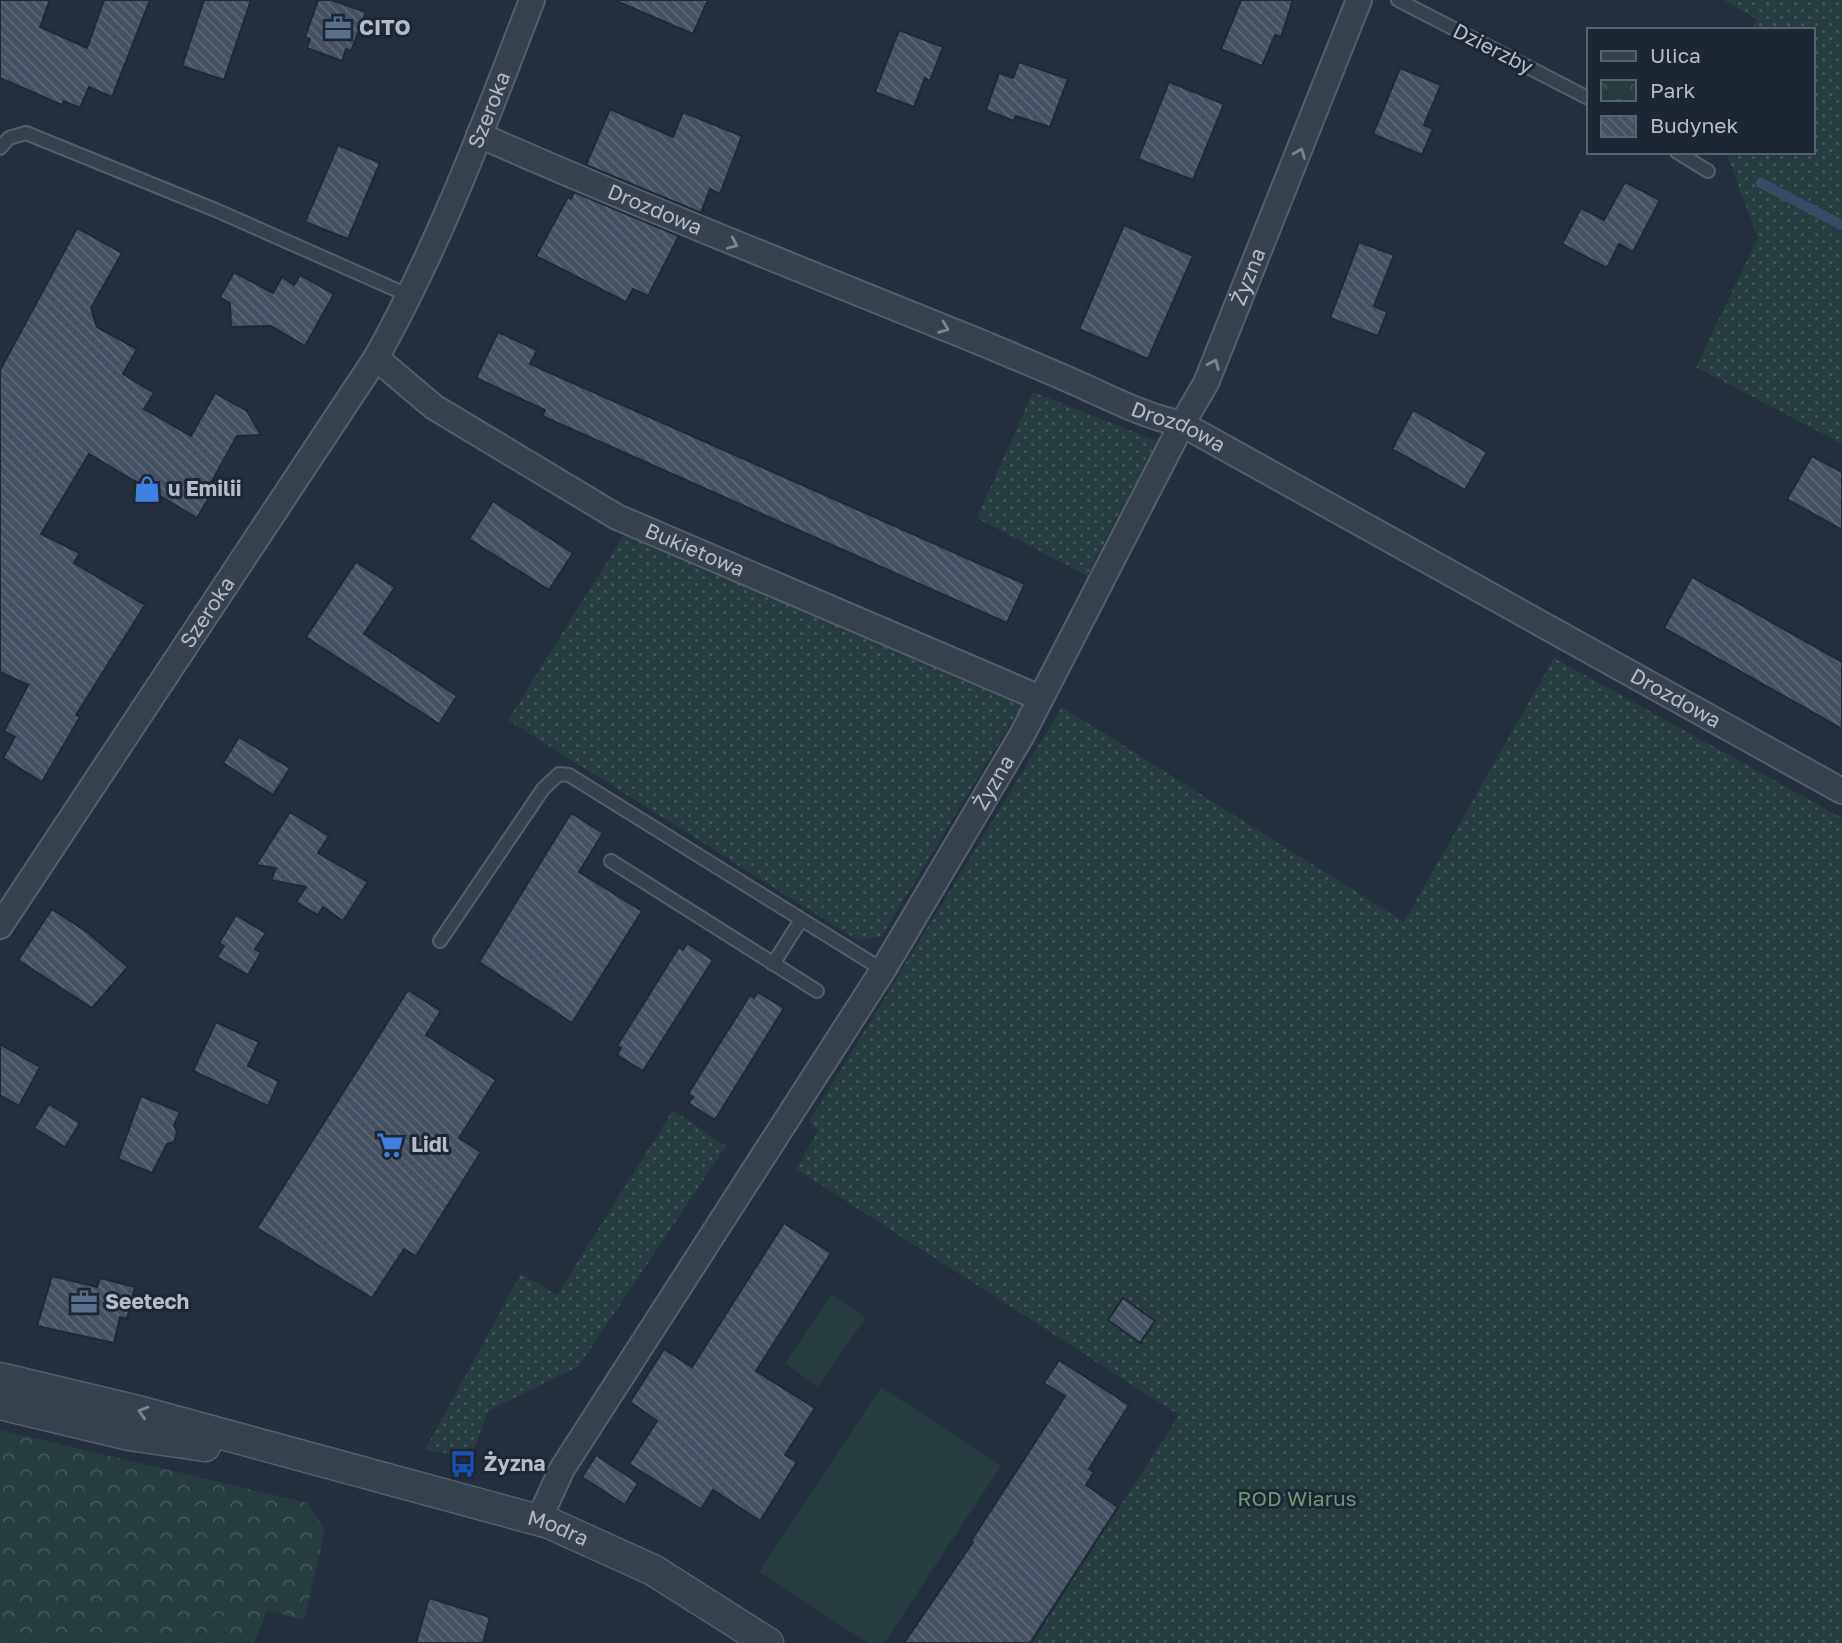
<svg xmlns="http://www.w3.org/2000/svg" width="1842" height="1643" font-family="'Golos Text',sans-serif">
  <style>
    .grass { fill: url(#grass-dots) }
    .park { fill: url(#park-crowns) }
    .pitch { fill: #263c3f }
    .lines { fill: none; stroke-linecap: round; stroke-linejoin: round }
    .stream { stroke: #394c67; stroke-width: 10 }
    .building { fill: url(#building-back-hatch); stroke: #1f2835; stroke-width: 2 }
    .service-casing { stroke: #565f6c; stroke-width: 16 }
    .minor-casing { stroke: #565f6c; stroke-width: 28 }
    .tertiary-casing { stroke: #565f6c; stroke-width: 33 }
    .service { stroke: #38414e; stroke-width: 12 }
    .minor { stroke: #38414e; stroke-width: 24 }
    .tertiary { stroke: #38414e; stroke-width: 30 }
    .oneway { stroke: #7c8592 }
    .labels { text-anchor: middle; stroke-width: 6; stroke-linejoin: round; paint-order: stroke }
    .poi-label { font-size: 21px; font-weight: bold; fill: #b4bcc9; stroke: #1d2633; text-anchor: start }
    .street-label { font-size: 21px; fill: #b4bcc9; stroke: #1d2633 }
    .park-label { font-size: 21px; fill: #6b9a76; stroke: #1d2633 }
  </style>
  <defs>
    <pattern id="grass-dots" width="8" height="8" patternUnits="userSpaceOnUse" patternTransform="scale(1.75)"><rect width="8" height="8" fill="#263c3f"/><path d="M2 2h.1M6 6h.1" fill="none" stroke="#435659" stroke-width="1.8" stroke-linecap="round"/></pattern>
    <pattern id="park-crowns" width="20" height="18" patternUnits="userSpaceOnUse" patternTransform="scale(1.75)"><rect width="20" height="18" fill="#263c3f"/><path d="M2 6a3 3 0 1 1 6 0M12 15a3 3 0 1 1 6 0" fill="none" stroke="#435659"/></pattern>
    <pattern id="building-back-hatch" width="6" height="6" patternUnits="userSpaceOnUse" patternTransform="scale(1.75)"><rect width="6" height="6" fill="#455162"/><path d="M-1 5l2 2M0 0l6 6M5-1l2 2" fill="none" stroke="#5d6877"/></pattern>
  </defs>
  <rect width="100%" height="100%" fill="#242f3e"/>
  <g class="grass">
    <path d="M1723,0H1842V444L1696,367L1758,238L1726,152H1812V30H1751L1757,19Z"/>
    <path d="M1033,392L1157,441L1087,576L977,518Z"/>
    <path d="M625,533L1023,703L882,936L859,941L508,720Z"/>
    <path d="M1554,658L1842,818V1643H1032L1179,1415L796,1169L818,1131L809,1122L1062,707L1404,922Z"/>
    <path d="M673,1110L726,1146L579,1366L488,1411L471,1457L425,1450L521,1274L557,1295Z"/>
  </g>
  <path class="park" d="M0,1430L308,1503L325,1531L304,1620L267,1610L254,1643H0Z"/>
  <g class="pitch">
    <path d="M832,1294L866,1317L818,1387L785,1363Z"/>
    <path d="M881,1387L1001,1466L884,1643H868L759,1572Z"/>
  </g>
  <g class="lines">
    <path class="stream" d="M1761,183L1842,225"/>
  </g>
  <g class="building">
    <path d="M0,0H50L40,27L87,48L104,0H150L112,97L89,87L80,108L64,101L62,105L0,78Z"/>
    <path d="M204,0H251L224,80L182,66Z"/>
    <path d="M318,0H331L366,12L351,51L346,49L342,61L307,48L310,39L305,37Z"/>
    <path d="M614,0H708L693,34Z"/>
    <path d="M1241,0H1293L1281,37L1275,35L1262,66L1221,49Z"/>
    <path d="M899,30L943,47L930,81L925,78L914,107L875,92Z"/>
    <path d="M1019,62L1068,79L1050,127L1016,116L1014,121L986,110L999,73L1013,78Z"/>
    <path d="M1400,68L1441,85L1424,125L1433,129L1422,155L1373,134Z"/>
    <path d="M1169,82L1224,104L1193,180L1138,159Z"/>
    <path d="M610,109L673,137L683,112L742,136L720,194L710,189L701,213L586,165Z"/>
    <path d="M338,145L380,163L348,239L305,222Z"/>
    <path d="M1625,182L1660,200L1633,252L1619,244L1607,268L1562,244L1581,208L1604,220Z"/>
    <path d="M574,192L679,236L648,296L633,289L626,302L536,256L568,197L571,199Z"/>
    <path d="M1124,225L1193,256L1148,359L1079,329Z"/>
    <path d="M77,228L122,253L91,308L97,327L137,349L123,374L154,393L144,409L191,436L215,393L247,411L261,435L237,436L211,483L216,486L197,518L89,454L41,534L80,553L74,563L145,605L76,715L80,717L42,782L3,758L15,737L4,731L28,685L0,672V370Z"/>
    <path d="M1359,242L1394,255L1374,306L1387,312L1378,336L1330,318Z"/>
    <path d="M234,272L273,293L282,277L294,285L300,275L334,294L305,346L271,326L231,327L230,303L220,297Z"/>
    <path d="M498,332L537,350L530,364L1025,584L1007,623L542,416L545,410L476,378Z"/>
    <path d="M1413,410L1487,452L1465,490L1392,449Z"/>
    <path d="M1812,456L1842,472V530L1787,499Z"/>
    <path d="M493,501L573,553L549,590L469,539Z"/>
    <path d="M356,562L395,587L364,634L457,696L439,724L306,637Z"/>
    <path d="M1692,577L1842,662V729L1664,628Z"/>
    <path d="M239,737L290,768L273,795L223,763Z"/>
    <path d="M290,812L329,836L318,853L368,882L343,921L323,907L318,915L296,902L306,887L271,880L276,868L256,865Z"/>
    <path d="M571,813L603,833L579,872L642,911L572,1023L479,962Z"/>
    <path d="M52,909L87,932L128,967L92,1008L18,960Z"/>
    <path d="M236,915L266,933L255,949L261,953L248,975L217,957L224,946L219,943Z"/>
    <path d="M687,943L713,960L643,1071L617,1055L621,1048L617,1046L679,947L683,950Z"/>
    <path d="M408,990L441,1011L426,1035L496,1080L459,1138L481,1152L416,1256L404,1249L372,1298L257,1228Z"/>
    <path d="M758,992L784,1008L715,1120L688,1103L693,1097L688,1094L750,995L754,998Z"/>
    <path d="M216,1022L259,1042L248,1066L279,1081L268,1106L193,1071Z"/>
    <path d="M0,1044L40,1067L19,1106L0,1095Z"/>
    <path d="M141,1096L180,1112L174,1125L177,1132L174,1142L167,1144L152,1173L118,1159Z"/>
    <path d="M49,1104L80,1123L65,1147L34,1128Z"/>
    <path d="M784,1223L831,1253L756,1371L815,1408L785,1455L797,1462L760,1521L713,1490L701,1509L629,1464L657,1421L630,1402L664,1349L692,1367Z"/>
    <path d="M52,1276L97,1287L100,1278L135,1287L127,1319L120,1317L114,1343L37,1326Z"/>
    <path d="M1123,1298L1155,1321L1140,1343L1108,1320Z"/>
    <path d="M1059,1360L1129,1405L1089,1469L1094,1472L1086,1485L1118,1507L1030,1643H904L973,1542L971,1541L1065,1396L1044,1383Z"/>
    <path d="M596,1455L638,1483L625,1505L582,1477Z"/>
    <path d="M429,1598L490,1617L483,1643H416Z"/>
  </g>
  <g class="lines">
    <defs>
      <g id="service">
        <path d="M1398,0L1588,98"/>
        <path d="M0,148L9,138L26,133L218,211L410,296"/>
        <path d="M1677,152L1708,171"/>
        <path d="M611,861L817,991"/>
        <path d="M440,941L543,789L559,774L569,775L883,970"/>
        <path d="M773,964L801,920"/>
      </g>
      <g id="minor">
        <path id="s1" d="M479,135C643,207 809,273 975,340C1011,355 1047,370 1083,386C1116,401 1145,416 1182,424L1842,791"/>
        <path id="s2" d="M376,358L434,407L617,517L1040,698"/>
        <path id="s3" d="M0,926L376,358C440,244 485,122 532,0"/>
        <path id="s4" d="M539,1519L562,1469L883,970L1022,735L1182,424L1206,383L1359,0"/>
      </g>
      <g id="tertiary">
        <path id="s5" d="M0,1378L134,1410L549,1523L653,1570L768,1643"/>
        <path d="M0,1404L129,1435L205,1446"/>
      </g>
    </defs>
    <use href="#service" class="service-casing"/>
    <use href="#minor" class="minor-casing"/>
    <use href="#tertiary" class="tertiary-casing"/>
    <use href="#service" class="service"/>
    <use href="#minor" class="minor"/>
    <use href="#tertiary" class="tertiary"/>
  </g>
  <defs><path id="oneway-chevron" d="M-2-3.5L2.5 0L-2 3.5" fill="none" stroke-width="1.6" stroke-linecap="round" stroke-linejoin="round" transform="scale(1.75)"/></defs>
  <g class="oneway">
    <use href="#oneway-chevron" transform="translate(1300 153) rotate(-69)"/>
    <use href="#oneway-chevron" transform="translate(733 244) rotate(23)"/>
    <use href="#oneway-chevron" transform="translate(944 328) rotate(21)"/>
    <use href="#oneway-chevron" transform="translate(1214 364) rotate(-67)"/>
    <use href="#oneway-chevron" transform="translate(143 1412) rotate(-164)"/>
  </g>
  <defs>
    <symbol id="office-bare" viewBox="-9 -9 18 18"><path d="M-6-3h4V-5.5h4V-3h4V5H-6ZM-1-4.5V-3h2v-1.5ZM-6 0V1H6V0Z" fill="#5c6f8a" stroke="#1d2633" stroke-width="2.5" paint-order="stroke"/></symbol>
    <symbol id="shop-bare" viewBox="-9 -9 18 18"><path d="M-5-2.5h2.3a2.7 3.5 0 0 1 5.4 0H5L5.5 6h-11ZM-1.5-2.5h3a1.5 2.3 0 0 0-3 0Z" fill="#3f7fe0" stroke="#1d2633" stroke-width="2.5" paint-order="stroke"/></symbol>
    <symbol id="supermarket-bare" viewBox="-9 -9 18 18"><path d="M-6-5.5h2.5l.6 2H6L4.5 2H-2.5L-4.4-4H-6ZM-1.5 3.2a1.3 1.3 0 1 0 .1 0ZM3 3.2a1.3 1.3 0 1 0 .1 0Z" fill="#3f7fe0" stroke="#1d2633" stroke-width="2.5" paint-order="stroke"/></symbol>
    <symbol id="bus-bare" viewBox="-9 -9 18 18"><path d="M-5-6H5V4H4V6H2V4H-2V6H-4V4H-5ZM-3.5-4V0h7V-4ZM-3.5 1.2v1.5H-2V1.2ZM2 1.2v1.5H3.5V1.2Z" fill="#1a4fb4" stroke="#1d2633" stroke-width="2.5" paint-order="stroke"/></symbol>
  </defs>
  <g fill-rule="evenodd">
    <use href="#office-bare" x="319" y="9" width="38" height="38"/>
    <use href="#shop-bare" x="128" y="470" width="38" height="38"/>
    <use href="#supermarket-bare" x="371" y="1126" width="38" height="38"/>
    <use href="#office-bare" x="65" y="1283" width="38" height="38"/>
    <use href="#bus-bare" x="444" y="1445" width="38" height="38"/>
  </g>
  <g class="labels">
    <g class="poi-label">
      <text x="359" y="35">CITO</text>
      <text x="168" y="496">u Emilii</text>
      <text x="411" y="1152">Lidl</text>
      <text x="105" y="1309">Seetech</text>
      <text x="484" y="1471">Żyzna</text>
    </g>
    <g class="street-label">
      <text transform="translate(1493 49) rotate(27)" y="7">Dzierzby</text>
      <text dy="7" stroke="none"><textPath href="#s3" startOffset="954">Szeroka</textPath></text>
      <text dy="7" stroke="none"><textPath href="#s1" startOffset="191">Drozdowa</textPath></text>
      <text dy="7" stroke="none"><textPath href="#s4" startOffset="1433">Żyzna</textPath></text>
      <text dy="7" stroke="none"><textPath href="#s1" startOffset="758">Drozdowa</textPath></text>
      <text dy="7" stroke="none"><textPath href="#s2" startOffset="374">Bukietowa</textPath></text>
      <text dy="7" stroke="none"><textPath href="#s3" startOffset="376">Szeroka</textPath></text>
      <text dy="7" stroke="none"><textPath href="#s1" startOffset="1325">Drozdowa</textPath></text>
      <text dy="7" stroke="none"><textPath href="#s4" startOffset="866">Żyzna</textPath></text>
      <text dy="7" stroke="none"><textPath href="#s5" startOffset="578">Modra</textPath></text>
    </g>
    <g class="park-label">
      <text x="1297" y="1506">ROD Wiarus</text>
    </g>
  </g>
  <rect x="1587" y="28" width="228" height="126" fill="#1d2633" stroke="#59626f" stroke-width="2"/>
  <rect x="1601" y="51" width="35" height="10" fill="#38414e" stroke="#59626f" stroke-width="2"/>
  <text x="1650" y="63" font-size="21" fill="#b4bcc9">Ulica</text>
  <rect x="1601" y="80" width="35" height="21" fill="url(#park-crowns)" stroke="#59626f" stroke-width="2"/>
  <text x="1650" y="98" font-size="21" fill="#b4bcc9">Park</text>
  <rect x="1601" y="116" width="35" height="21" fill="url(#building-back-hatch)" stroke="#59626f" stroke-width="2"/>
  <text x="1650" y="133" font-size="21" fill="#b4bcc9">Budynek</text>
</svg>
